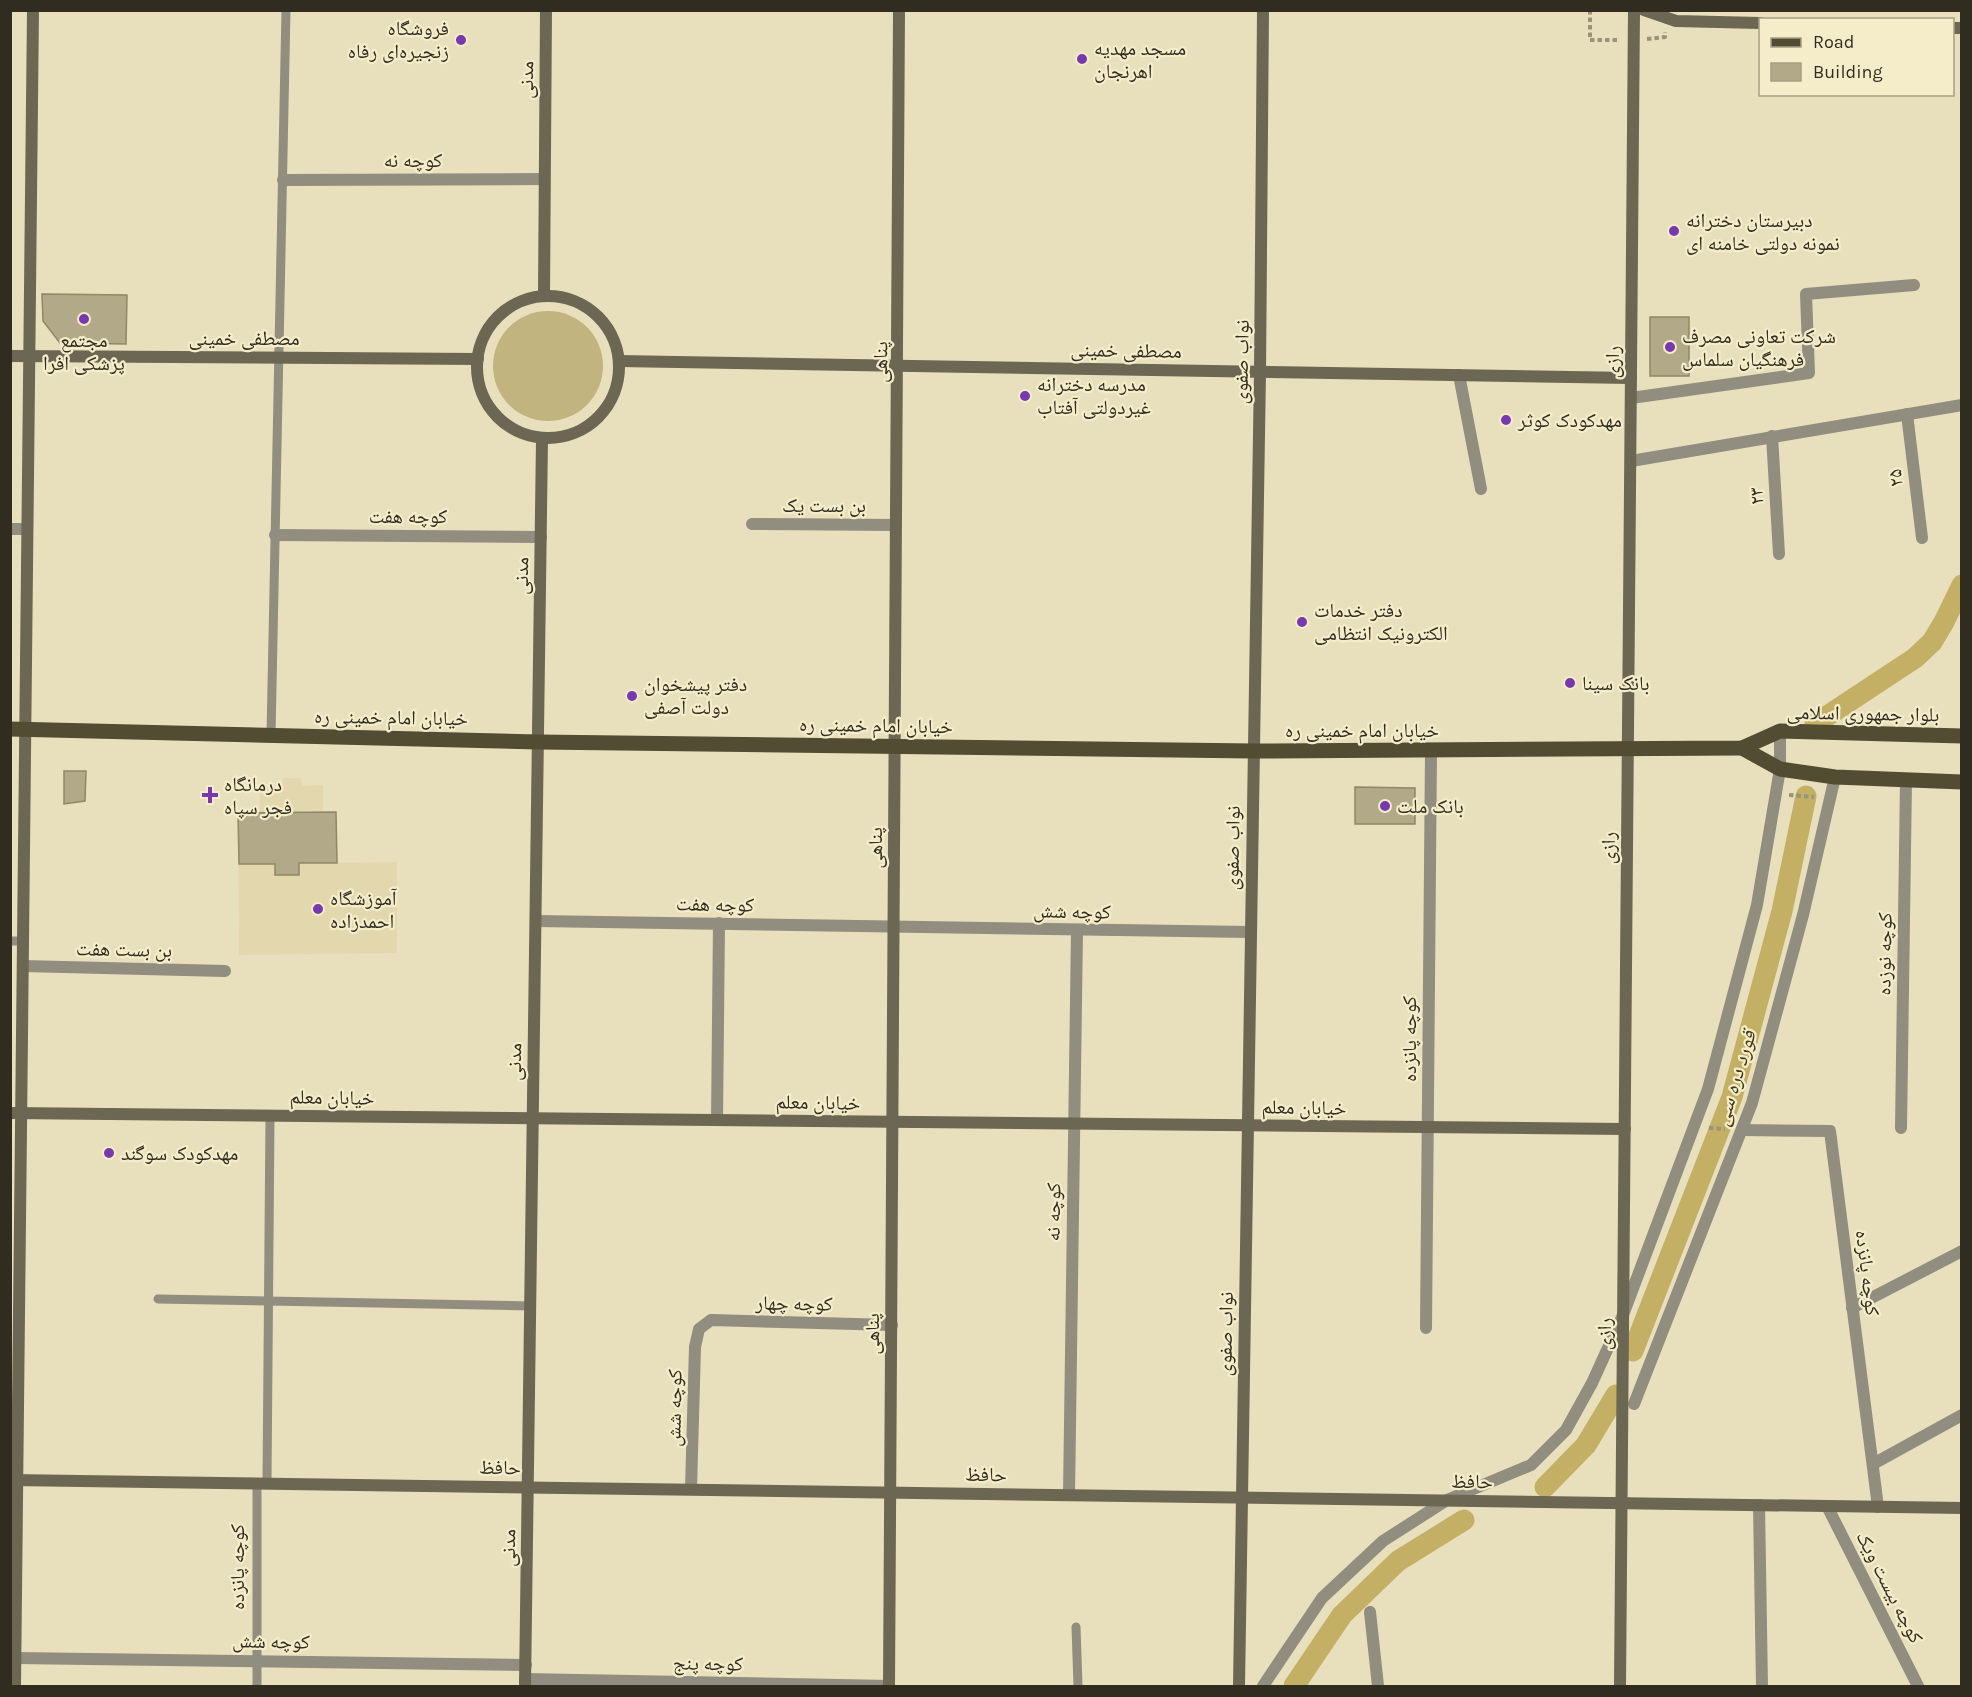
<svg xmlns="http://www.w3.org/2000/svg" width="1972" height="1697" font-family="Karla,'Noto Naskh Arabic',sans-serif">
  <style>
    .built { fill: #e3d8ad }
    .green { fill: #c1b47e }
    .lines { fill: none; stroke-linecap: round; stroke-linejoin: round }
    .canal { stroke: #c4b064; stroke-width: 21 }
    .building { fill: #b1a987; stroke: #8f8767; stroke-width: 1.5 }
    .path { stroke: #9a9379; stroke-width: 4; stroke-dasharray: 4.5 3; stroke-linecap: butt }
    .lane { stroke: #918d7f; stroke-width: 9 }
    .street { stroke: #918d7f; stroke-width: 12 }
    .secondary { stroke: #6c6752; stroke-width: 12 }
    .primary { stroke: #524c32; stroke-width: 15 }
    .poi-dot { fill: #7839ae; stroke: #f5ecc9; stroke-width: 2 }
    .labels { text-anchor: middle; stroke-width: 4.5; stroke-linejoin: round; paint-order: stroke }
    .poi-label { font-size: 20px; fill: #302c1f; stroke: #f5ecc9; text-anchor: start }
    .street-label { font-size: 20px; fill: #302c1f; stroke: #f5ecc9 }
    .water-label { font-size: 21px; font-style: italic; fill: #443b19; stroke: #f5ecc9 }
  </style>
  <rect width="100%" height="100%" fill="#e8dfbc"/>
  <path class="built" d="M283,778H301L302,786L323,785V813L336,812L337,863L397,862V953L239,955L238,813L260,814V787H282Z"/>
  <circle class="green" cx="548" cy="366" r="55"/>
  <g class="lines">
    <g class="canal">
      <path d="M1815,724L1915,658L1932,642L1944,622L1962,585"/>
      <path d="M1633,1351L1732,1097L1782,911L1806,796"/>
      <path d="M1545,1487L1586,1445L1616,1395"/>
      <path d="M1294,1686L1342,1615L1398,1561L1464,1520"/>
    </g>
  </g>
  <g class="building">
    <path d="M42,294L127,295L126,344L60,343L43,321Z"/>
    <rect x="1650" y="317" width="39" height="59"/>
    <path d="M64,771H86L85,801L64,804Z"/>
    <path d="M1355,787L1415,788V824H1355Z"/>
    <path d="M336,812L337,863H299V875H275V864H239L238,813Z"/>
  </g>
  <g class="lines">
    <g class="path">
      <path d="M1590,10V40H1618"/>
      <path d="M1647,39L1665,37V32"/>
      <path d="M1789,795L1814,797"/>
      <path d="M1709,1128L1725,1129"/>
    </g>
    <g class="lane">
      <path d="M271,735L286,10"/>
      <path d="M10,941H23"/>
      <path d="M158,1299L531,1306"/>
      <path d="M267,1483L270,1116"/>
      <path d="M1076,1627L1078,1686"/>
      <path d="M257,1686V1483"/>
    </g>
    <g class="street">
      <path d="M283,180L544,179"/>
      <path d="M1459,375L1481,489"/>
      <path d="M1631,398L1809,373L1806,294L1914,285"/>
      <path d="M1907,414L1922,538"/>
      <path d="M1772,436L1779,554"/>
      <path d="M1631,461L1962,405"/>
      <path d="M752,524L896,525"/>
      <path d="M10,529H27"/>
      <path d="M275,535L541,537"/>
      <path d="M536,921L1250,932"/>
      <path d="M23,966L225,971"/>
      <path d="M717,1120L719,923"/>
      <path d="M1901,1128L1906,781"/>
      <path d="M1742,1130L1830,1131L1878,1507"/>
      <path d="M1852,1308L1962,1251"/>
      <path d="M1426,1328L1431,751"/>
      <path d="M1634,1404L1752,1103L1803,915L1835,777"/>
      <path d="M1873,1464L1962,1415"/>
      <path d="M691,1489L695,1347L699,1329L711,1320L892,1325"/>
      <path d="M1069,1495L1077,930"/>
      <path d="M1759,1505L1762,1686"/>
      <path d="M1827,1506L1918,1686"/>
      <path d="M1370,1612L1378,1686"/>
      <path d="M15,1658L526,1665"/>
      <path d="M525,1679L889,1686"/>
      <path d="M1263,1686L1322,1598L1383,1541L1447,1500L1531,1465L1566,1430L1592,1383L1623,1315L1708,1089L1757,905L1780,769V731"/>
    </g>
    <g class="secondary">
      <path d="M1644,10L1676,21L1760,23"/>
      <path d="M1952,28H1962"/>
      <path d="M544,295L546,10"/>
      <circle cx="548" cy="367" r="71"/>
      <path d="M10,356L478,359"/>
      <path d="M619,361L1631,378"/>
      <path d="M10,1113L1625,1129"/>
      <path d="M10,1480L1962,1508"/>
      <path d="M15,1686L33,10"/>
      <path d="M525,1686L542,439"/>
      <path d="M889,1686C892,1128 900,569 899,10"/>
      <path d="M1239,1686L1260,372L1263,10"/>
      <path d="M1620,1686L1634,10"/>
    </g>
    <g class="primary">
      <path d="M10,729L538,742L1253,751L1742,748L1780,731L1962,736"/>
      <path d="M1742,748L1780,769L1835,777L1962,782"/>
    </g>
  </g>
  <g class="poi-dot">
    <circle cx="461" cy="40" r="6"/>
    <circle cx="1082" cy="59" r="6"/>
    <circle cx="1674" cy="231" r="6"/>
    <circle cx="84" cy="319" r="6"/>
    <circle cx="1670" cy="347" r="6"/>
    <circle cx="1025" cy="396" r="6"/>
    <circle cx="1506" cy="420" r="6"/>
    <circle cx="1302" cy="622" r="6"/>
    <circle cx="1570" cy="683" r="6"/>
    <circle cx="632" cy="696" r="6"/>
    <path d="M207 786h6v6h6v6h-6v6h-6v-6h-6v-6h6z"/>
    <circle cx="1385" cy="806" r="6"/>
    <circle cx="318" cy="909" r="6"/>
    <circle cx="109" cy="1153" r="6"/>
  </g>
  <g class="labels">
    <g class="poi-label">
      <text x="449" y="35" text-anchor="end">فروشگاه<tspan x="449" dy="23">زنجیره‌ای رفاه</tspan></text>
      <text x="1094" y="55">مسجد مهدیه<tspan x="1094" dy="23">اهرنجان</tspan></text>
      <text x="1686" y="227">دبیرستان دخترانه<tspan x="1686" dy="23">نمونه دولتی خامنه ای</tspan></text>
      <text x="1682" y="343">شرکت تعاونی مصرف<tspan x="1682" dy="23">فرهنگیان سلماس</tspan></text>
      <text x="84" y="347" text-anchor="middle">مجتمع<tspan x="84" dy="23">پزشکی افرا</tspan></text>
      <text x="1037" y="391">مدرسه دخترانه<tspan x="1037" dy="23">غیردولتی آفتاب</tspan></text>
      <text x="1518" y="427">مهدکودک کوثر</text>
      <text x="1314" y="617">دفتر خدمات<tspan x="1314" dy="23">الکترونیک انتظامی</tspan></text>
      <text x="1582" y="690">بانک سینا</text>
      <text x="644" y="691">دفتر پیشخوان<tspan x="644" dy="23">دولت آصفی</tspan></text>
      <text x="224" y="791">درمانگاه<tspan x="224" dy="23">فجر سپاه</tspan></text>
      <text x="1397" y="813">بانک ملت</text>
      <text x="330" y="905">آموزشگاه<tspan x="330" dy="23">احمدزاده</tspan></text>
      <text x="121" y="1160">مهدکودک سوگند</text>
    </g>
    <g class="street-label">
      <text transform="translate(526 80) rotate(-89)" y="7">مدنی</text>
      <text x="413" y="167">کوچه نه</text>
      <text x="244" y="345">مصطفی خمینی</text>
      <text transform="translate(1126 350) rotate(1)" y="7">مصطفی خمینی</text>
      <text transform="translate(880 362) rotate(-89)" y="7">پناهی</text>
      <text transform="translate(1241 362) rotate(-89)" y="7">نواب صفوی</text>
      <text transform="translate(1612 362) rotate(-89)" y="7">رازی</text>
      <text transform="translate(1895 478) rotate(-97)" y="7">۲۵</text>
      <text transform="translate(1756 496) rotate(-93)" y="7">۲۳</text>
      <text x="824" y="512">بن بست یک</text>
      <text x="408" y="523">کوچه هفت</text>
      <text transform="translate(521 576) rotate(-89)" y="7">مدنی</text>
      <text transform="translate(1863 713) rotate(1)" y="7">بلوار جمهوری اسلامی</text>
      <text transform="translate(391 717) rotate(1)" y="7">خیابان امام خمینی ره</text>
      <text transform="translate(876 725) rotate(1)" y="7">خیابان امام خمینی ره</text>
      <text x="1362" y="737">خیابان امام خمینی ره</text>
      <text transform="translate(875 848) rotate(-90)" y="7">پناهی</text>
      <text transform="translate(1232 848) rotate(-89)" y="7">نواب صفوی</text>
      <text transform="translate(1608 848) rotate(-90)" y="7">رازی</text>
      <text transform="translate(715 904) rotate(1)" y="7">کوچه هفت</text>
      <text transform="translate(1072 911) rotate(1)" y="7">کوچه شش</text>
      <text transform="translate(124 949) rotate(1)" y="7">بن بست هفت</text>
      <text transform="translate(1884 954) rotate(-89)" y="7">کوچه نوزده</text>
      <text transform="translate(1409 1039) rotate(-90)" y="7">کوچه پانزده</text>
      <text transform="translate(514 1062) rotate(-89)" y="7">مدنی</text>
      <text transform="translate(332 1097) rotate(1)" y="7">خیابان معلم</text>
      <text transform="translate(818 1102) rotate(1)" y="7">خیابان معلم</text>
      <text transform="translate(1304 1107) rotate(1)" y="7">خیابان معلم</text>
      <text transform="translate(1053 1212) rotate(-89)" y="7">کوچه نه</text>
      <text transform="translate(1868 1273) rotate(83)" y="7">کوچه پانزده</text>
      <text transform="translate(794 1303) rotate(1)" y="7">کوچه چهار</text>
      <text transform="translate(872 1334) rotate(-90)" y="7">پناهی</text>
      <text transform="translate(1225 1334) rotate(-89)" y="7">نواب صفوی</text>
      <text transform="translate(1604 1334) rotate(-90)" y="7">رازی</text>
      <text transform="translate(674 1408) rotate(-89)" y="7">کوچه شش</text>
      <text transform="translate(500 1467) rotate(1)" y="7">حافظ</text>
      <text transform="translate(986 1474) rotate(1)" y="7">حافظ</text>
      <text transform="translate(1472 1481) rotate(1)" y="7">حافظ</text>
      <text transform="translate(508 1548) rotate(-89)" y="7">مدنی</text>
      <text transform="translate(237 1567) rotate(-90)" y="7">کوچه پانزده</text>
      <text transform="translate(1890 1587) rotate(63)" y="7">کوچه بیست ویک</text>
      <text transform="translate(271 1641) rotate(1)" y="7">کوچه شش</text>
      <text transform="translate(708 1663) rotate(1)" y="7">کوچه پنج</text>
    </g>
    <g class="water-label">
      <text transform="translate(1735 1078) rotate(-73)" y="7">قورد دره سی</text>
    </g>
  </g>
  <rect width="1972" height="1697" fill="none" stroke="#302c1f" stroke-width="24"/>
  <rect x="1759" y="18" width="195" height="78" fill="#f5ecc9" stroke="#a69f85" stroke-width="1.5"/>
  <rect x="1771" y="38" width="30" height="9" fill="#524c32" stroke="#a69f85" stroke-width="1.5"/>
  <text x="1813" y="48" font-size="18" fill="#302c1f">Road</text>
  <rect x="1771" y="63" width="30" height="18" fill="#b1a987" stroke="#a69f85" stroke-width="1.5"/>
  <text x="1813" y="78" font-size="18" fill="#302c1f">Building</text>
</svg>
